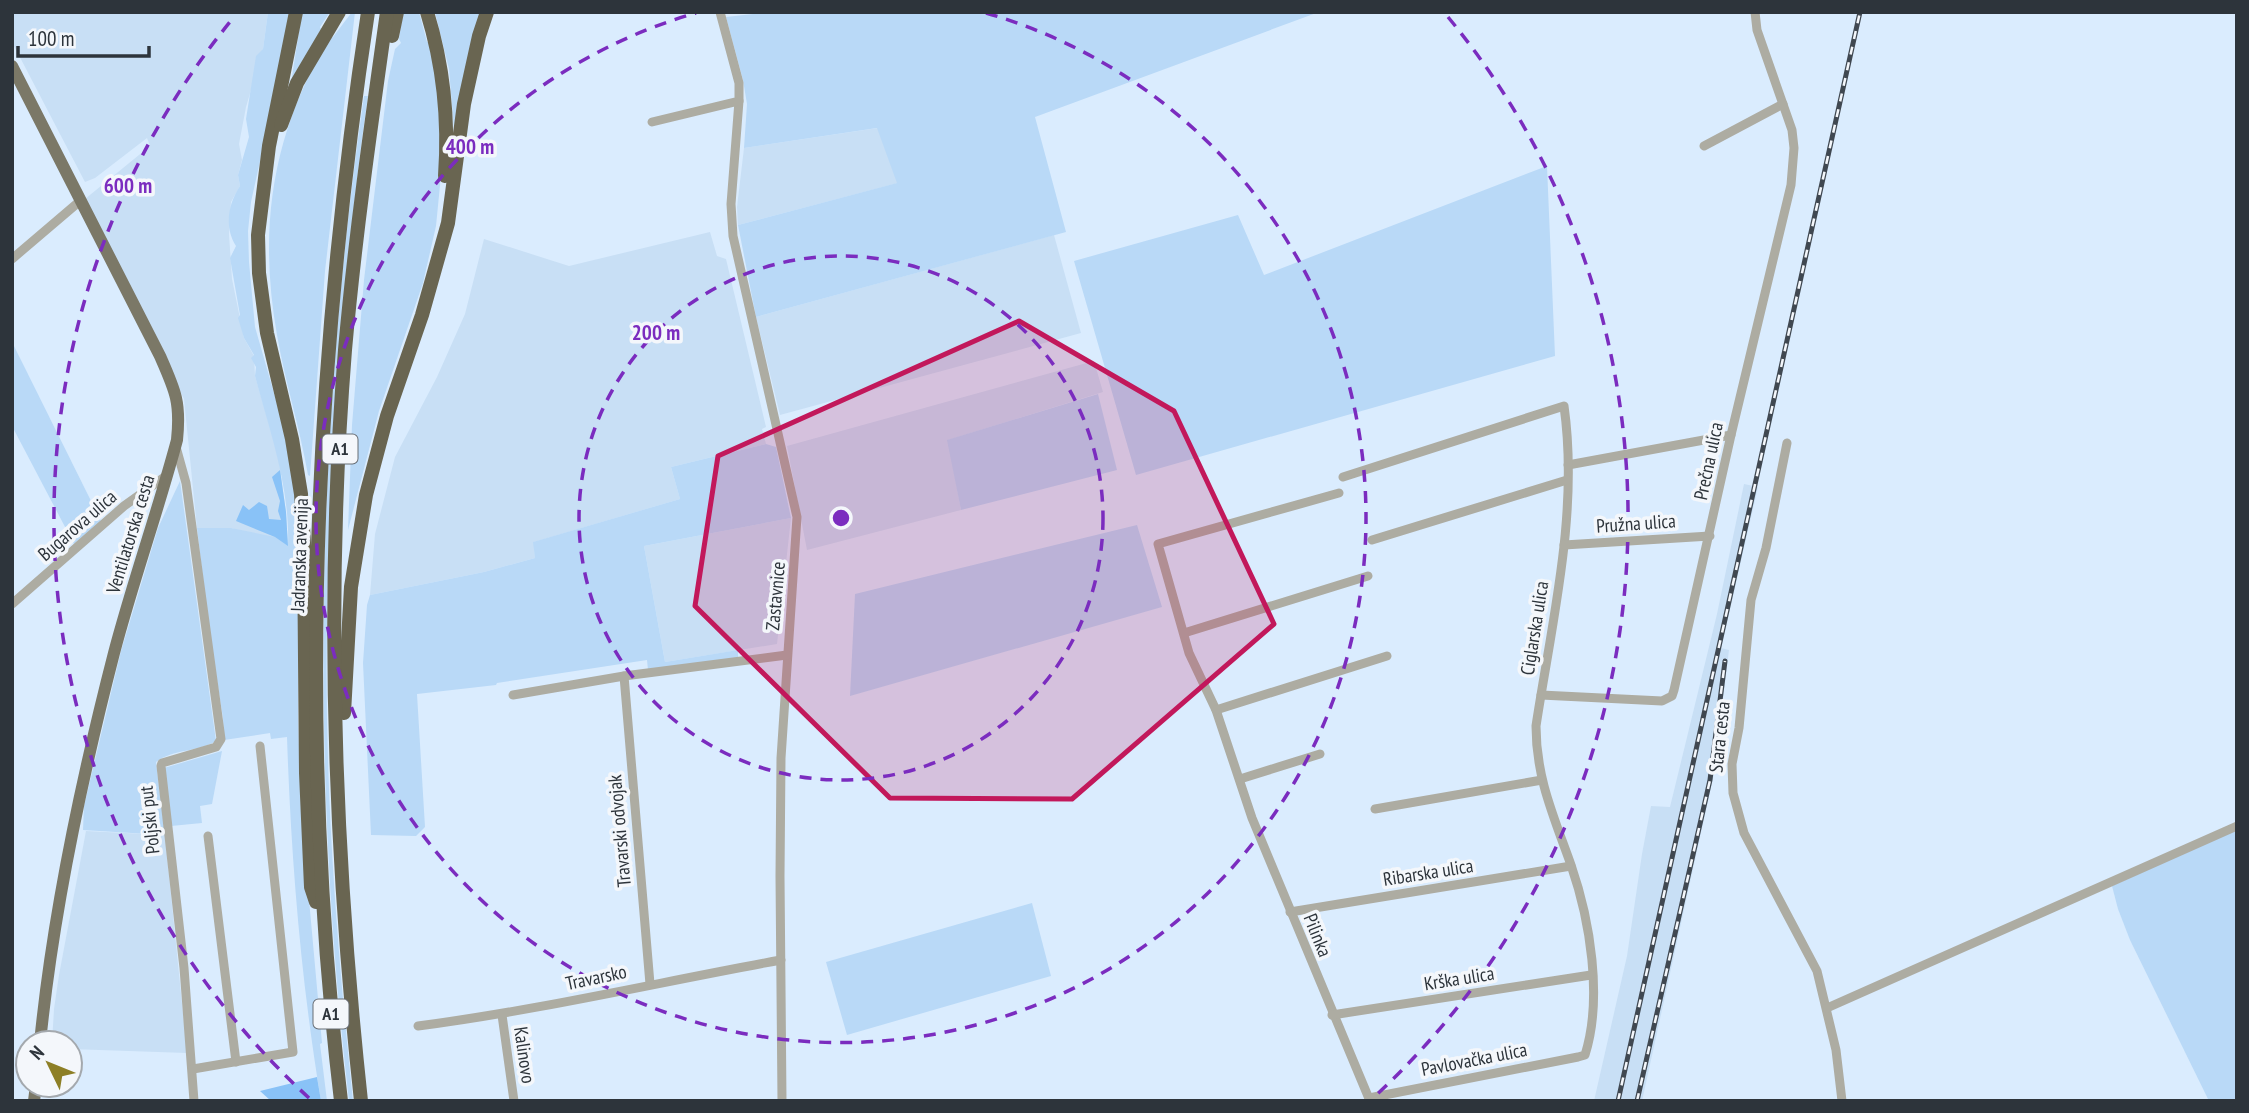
<svg xmlns="http://www.w3.org/2000/svg" width="2249" height="1113" font-family="'PT Sans Narrow',sans-serif">
  <style>
    .built { fill: #c8dff5 }
    .green { fill: #b9d9f7 }
    .forest { fill: #89c2f7 }
    .lines { fill: none; stroke-linecap: round; stroke-linejoin: round }
    .minor { stroke: #adaca2; stroke-width: 9 }
    .major { stroke: #7b7867; stroke-width: 12 }
    .highway { stroke: #696551; stroke-width: 14 }
    .rail-casing { stroke: #404851; stroke-width: 5 }
    .rail { stroke: #f4f7fb; stroke-width: 2.5; stroke-dasharray: 8; stroke-linecap: butt }
    .marked { fill: #c2185b; fill-opacity: 0.2; stroke: #c2185b; stroke-width: 5; stroke-linejoin: round }
    .ring { fill: none; stroke: #7b2cbf; stroke-width: 3.5; stroke-dasharray: 12 9 }
    .labels { text-anchor: middle; stroke-width: 7; stroke-linejoin: round; paint-order: stroke }
    .shield { fill: #f4f7fb; stroke: #696e75; stroke-width: 2 }
    .shield-label { font-size: 18px; font-weight: bold; fill: #2d343b }
    .street-label { font-size: 19px; fill: #2d343b; stroke: #f4f7fb }
    .centre { fill: #7b2cbf; stroke: #f4f7fb; stroke-width: 3.5 }
    .ring-label { font-size: 21px; text-anchor: middle; font-weight: bold; fill: #7b2cbf; stroke: #f4f7fb; stroke-width: 7; stroke-linejoin: round; paint-order: stroke }
  </style>
  <rect width="100%" height="100%" fill="#daecfe"/>
  <g class="built">
    <path d="M12,12H268L263,49L246,107L239,144L242,160L238,175L240,186L231,202L229,234L232,279L244,338L254,356L255,376L278,454L286,512L288,546L231,528H197L184,399L85,199L150,146L147,138L95,178L85,182L12,42Z"/>
    <path d="M878,128L898,183L738,225L737,207L744,148Z"/>
    <path d="M710,232L717,256L726,259L766,427L762,429L766,444L671,467L680,499L534,542L535,558L484,572L370,595L375,534L395,457L437,377L465,314L484,239L569,266Z"/>
    <path d="M1054,235L1081,333L780,415L756,317Z"/>
    <path d="M1094,361L1103,392L948,440L961,510L807,550L787,446Z"/>
    <path d="M1744,484L1758,487L1721,648L1729,650L1713,778L1642,1101H1594L1627,956L1642,854L1651,806L1670,807L1717,614Z"/>
    <path d="M791,518L777,644L665,662L644,546Z"/>
    <path d="M86,831L165,835L187,1053L70,1049V1043H52L54,1009L59,975Z"/>
  </g>
  <g class="green">
    <path d="M268,12H289L275,93L251,202L248,231L249,262L255,327L284,428L298,515V716L301,811L322,1043L320,1044L327,1101H321C301,981 291,859 287,737L271,739L270,733L224,740L223,718L209,630L197,528H231L275,537L288,545C290,487 270,432 255,376L256,367L251,358L254,355L244,338L238,318L240,315L230,258L236,246C224,227 228,204 240,186L238,175L249,137L246,119L256,56L263,49Z"/>
    <path d="M302,12H330L320,27L321,29L291,83Z"/>
    <path d="M352,12H355L325,271L310,476L308,475C300,428 285,382 277,335C258,228 272,133 329,39L333,37Z"/>
    <path d="M403,12H419L427,42H429L439,92L442,165L436,226L423,283L379,411L348,530L352,425L364,280L388,81L395,49L401,43L399,39Z"/>
    <path d="M435,12H481L454,129L449,69Z"/>
    <path d="M772,12H1319L1035,117L1066,232L756,317L738,225L897,183L877,128L744,148L747,104L743,80L726,17Z"/>
    <path d="M364,96H368C352,203 344,310 338,418C335,472 330,527 328,582C322,755 335,929 353,1101H349C310,767 316,428 364,96Z"/>
    <path d="M1547,166L1555,356L1136,475L1074,261L1238,215L1264,275Z"/>
    <path d="M12,342L101,521L74,544L12,426Z"/>
    <path d="M1098,394L1117,470L961,510L947,440Z"/>
    <path d="M766,444L776,447L791,518L644,546L665,662L738,650V658L648,670L647,660L497,683L496,685L417,694L425,827L416,836L371,835L363,663L367,605L370,595L484,572L535,558L533,542L680,499L671,467Z"/>
    <path d="M180,481L216,741C198,752 173,749 156,762L165,835L83,830L84,806L121,651L158,528Z"/>
    <path d="M1137,525L1162,607L850,696L855,594Z"/>
    <path d="M222,751L212,804L200,806L202,823L171,826L164,768Z"/>
    <path d="M2237,829V1101H2209L2130,940L2118,909L2112,886Z"/>
    <path d="M1032,903L1051,976L847,1035L826,962Z"/>
  </g>
  <g class="forest">
    <path d="M280,470L286,512L288,546L275,537L236,521L243,505L249,510L259,502L267,506L269,519L281,520L278,511L280,501L272,477Z"/>
    <path d="M317,1077L321,1101H271L260,1091Z"/>
  </g>
  <g class="lines">
    <g class="minor">
      <path d="M739,101L731,204L733,236L797,517L781,758L780,876L782,1101"/>
      <path d="M652,122L739,101V83L720,12"/>
      <path d="M1704,146L1783,104"/>
      <path d="M12,259L80,201"/>
      <path d="M1787,443L1766,548L1751,600L1739,728L1732,764L1733,793L1744,833L1817,971L1836,1050L1842,1101"/>
      <path d="M176,447L186,483L221,739L216,747L162,763L161,766L184,968L194,1101"/>
      <path d="M1568,465L1731,435"/>
      <path d="M1343,477L1564,406C1579,512 1552,621 1536,726C1536,778 1554,817 1571,865C1590,920 1603,998 1585,1055L1578,1057L1369,1098"/>
      <path d="M1339,493L1158,544L1189,653L1216,710L1252,818L1370,1101"/>
      <path d="M1372,540L1567,480"/>
      <path d="M1564,545L1710,536"/>
      <path d="M12,604L124,506L166,476"/>
      <path d="M1184,633L1368,576"/>
      <path d="M624,676L650,984"/>
      <path d="M513,695L624,676L787,655"/>
      <path d="M1541,695L1662,701L1672,696L1674,690L1731,435L1791,185L1794,148L1792,130L1757,30L1755,12"/>
      <path d="M1216,710L1387,656"/>
      <path d="M1240,779L1320,754"/>
      <path d="M1375,809L1542,780"/>
      <path d="M208,836L236,1062"/>
      <path d="M1290,912L1571,866"/>
      <path d="M1827,1008L2237,826"/>
      <path d="M502,1015L514,1101"/>
      <path d="M1332,1015L1591,975"/>
      <path d="M418,1026C540,1010 660,982 781,960"/>
      <path d="M193,1069L293,1052L260,746"/>
    </g>
    <g class="major">
      <path d="M12,66L160,356C175,390 181,402 177,440C158,511 133,581 114,653C81,781 53,911 40,1043"/>
      <path d="M34,1101L36,1085"/>
    </g>
    <g class="highway">
      <path d="M296,12L269,146L258,235L259,273L267,333L292,439L301,494L304,543L306,773L311,887L316,902"/>
      <path d="M427,12C444,67 449,120 445,176"/>
      <path d="M392,36L397,12"/>
      <path d="M281,125L297,83L339,12"/>
      <path d="M344,713L351,587L366,495L387,416L422,315L448,223L464,104L479,36L487,12"/>
      <path d="M341,1101C298,739 313,372 368,12"/>
      <path d="M361,1101C334,852 325,600 345,350C355,237 371,125 387,12"/>
    </g>
    <defs>
      <g id="rail">
        <path d="M1618,1101L1860,12"/>
        <path d="M1637,1101L1710,780L1725,661"/>
      </g>
    </defs>
    <use href="#rail" class="rail-casing"/>
    <use href="#rail" class="rail"/>
  </g>
  <path class="marked" d="M1019,321L1174,411L1274,624L1072,799L890,798L695,606L718,456Z"/>
  <g class="ring">
    <circle cx="841" cy="518" r="262"/>
    <path d="M986 13A525 525 0 1 1 696 13"/>
    <path d="M309 1098A787 787 0 0 1 234 17M1448 17A787 787 0 0 1 1373 1098"/>
  </g>
  <g class="labels">
    <g class="shield">
      <rect x="322.5" y="434.5" width="35" height="29" rx="5"/>
      <rect x="313.5" y="999.5" width="35" height="29" rx="5"/>
    </g>
    <g class="shield-label">
      <text x="340" y="455">A1</text>
      <text x="331" y="1020">A1</text>
    </g>
    <g class="street-label">
      <text transform="translate(1708 461) rotate(-78)" y="7">Prečna ulica</text>
      <text transform="translate(1636 523) rotate(-4)" y="7">Pružna ulica</text>
      <text transform="translate(77 525) rotate(-41)" y="7">Bugarova ulica</text>
      <text transform="translate(130 534) rotate(-73)" y="7">Ventilatorska cesta</text>
      <text transform="translate(299 555) rotate(-88)" y="7">Jadranska avenija</text>
      <text transform="translate(775 596) rotate(-85)" y="7">Zastavnice</text>
      <text transform="translate(1534 628) rotate(-81)" y="7">Ciglarska ulica</text>
      <text transform="translate(1719 737) rotate(-84)" y="7">Stara cesta</text>
      <text transform="translate(149 820) rotate(-96)" y="7">Poljski put</text>
      <text transform="translate(619 831) rotate(-95)" y="7">Travarski odvojak</text>
      <text transform="translate(1428 872) rotate(-9)" y="7">Ribarska ulica</text>
      <text transform="translate(1318 935) rotate(68)" y="7">Pilinka</text>
      <text transform="translate(596 977) rotate(-12)" y="7">Travarsko</text>
      <text transform="translate(1459 978) rotate(-9)" y="7">Krška ulica</text>
      <text transform="translate(525 1055) rotate(82)" y="7">Kalinovo</text>
      <text transform="translate(1474 1059) rotate(-11)" y="7">Pavlovačka ulica</text>
    </g>
  </g>
  <circle cx="841" cy="518" r="10" class="centre"/>
  <g class="ring-label">
    <text x="470" y="154">400 m</text>
    <text x="128" y="193">600 m</text>
    <text x="656" y="340">200 m</text>
  </g>
  <rect width="2249" height="1113" fill="none" stroke="#2d343b" stroke-width="28"/>
  <g transform="translate(49 1064) rotate(313)"><circle r="33" fill="#f4f7fb" stroke="#a4a9ae" stroke-width="2"/>
  <path d="M0-5L12 26L0 18L-12 26Z" fill="#8d7f26"/>
  <text y="-10" font-size="19" font-weight="bold" text-anchor="middle" fill="#2d343b">N</text>
  </g>
  <path d="M18 46v10h131v-10" fill="none" stroke="#2d343b" stroke-width="3.5"/>
  <text x="28" y="46" font-size="21" fill="#2d343b" stroke="#f4f7fb" stroke-width="5" paint-order="stroke">100 m</text>
</svg>
